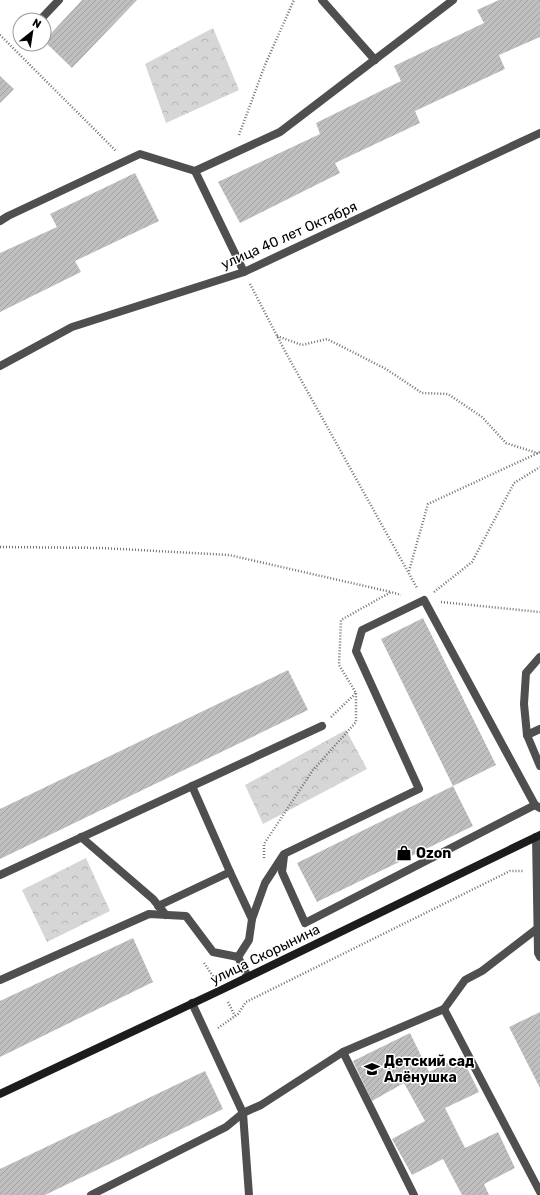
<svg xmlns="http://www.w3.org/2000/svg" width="540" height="1195" font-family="Rubik,sans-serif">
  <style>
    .forest { fill: url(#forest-crowns) }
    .building { fill: url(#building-hatch) }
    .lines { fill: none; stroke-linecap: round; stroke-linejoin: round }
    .path { stroke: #717171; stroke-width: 2.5; stroke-dasharray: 1 2; stroke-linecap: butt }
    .lane { stroke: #4f4f4f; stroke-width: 8 }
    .street { stroke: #4f4f4f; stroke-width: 8 }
    .secondary { stroke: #1c1c1c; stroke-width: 8 }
    .labels { text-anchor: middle; stroke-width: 3; stroke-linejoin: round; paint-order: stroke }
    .street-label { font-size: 14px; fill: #000; stroke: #fff }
    .poi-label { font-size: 14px; font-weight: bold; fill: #000; stroke: #fff; text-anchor: start }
  </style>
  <defs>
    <pattern id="forest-crowns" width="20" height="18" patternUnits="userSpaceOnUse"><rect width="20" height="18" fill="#d6d6d6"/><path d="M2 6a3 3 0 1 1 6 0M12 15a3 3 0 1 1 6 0" fill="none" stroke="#b6b6b6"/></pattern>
    <pattern id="building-hatch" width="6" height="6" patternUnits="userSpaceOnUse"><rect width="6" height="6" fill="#bfbfbf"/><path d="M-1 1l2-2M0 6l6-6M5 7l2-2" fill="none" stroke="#a2a2a2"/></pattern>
  </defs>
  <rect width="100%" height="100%" fill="#fff"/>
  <g class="forest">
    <path d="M213,28L239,90L166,123L145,64Z"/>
    <path d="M346,730L367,769L263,824L245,785Z"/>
    <path d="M86,858L110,911L47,942L22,890Z"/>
  </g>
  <g class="building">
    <path d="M82,0H137L72,68L44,41Z"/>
    <path d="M499,0H540V37L499,55L505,69L415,111L420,123L335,163L340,173L240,223L218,182L320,134L316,123L401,81L394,66L484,23L477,10Z"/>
    <path d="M0,76L14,89L0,103Z"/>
    <path d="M135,173L159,221L75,261L81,272L0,312V253L57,227L50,214Z"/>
    <path d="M423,618L496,765L453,786L473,826L317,902L297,863L453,786L381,639Z"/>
    <path d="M288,670L308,710L0,859V809Z"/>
    <path d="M133,938L153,982L0,1057V1001Z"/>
    <path d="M540,1012V1088L509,1027Z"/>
    <path d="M410,1033L429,1072L461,1056L479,1092L445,1108L465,1148L498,1132L515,1168L484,1184L489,1195H462L443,1159L412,1175L392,1139L425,1121L404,1083L372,1101L353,1061Z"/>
    <path d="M205,1071L223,1109L45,1195H0V1169Z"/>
  </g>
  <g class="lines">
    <g class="path">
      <path d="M0,35L116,151"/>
      <path d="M239,135L265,65L294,0"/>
      <path d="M250,284L286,353L417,588"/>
      <path d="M277,336L302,345L327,339L386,369L422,393L448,394L482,417L506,443L540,454"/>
      <path d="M0,547L102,548L229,555L391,592"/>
      <path d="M409,571L428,504L540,452"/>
      <path d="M434,592L472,562L514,483L540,467"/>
      <path d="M441,602L540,612"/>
      <path d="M331,717L356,693L339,665L341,620L391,592L401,595"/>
      <path d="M264,858V844L313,770L356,722V693"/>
      <path d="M204,963L215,979"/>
      <path d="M228,1002L235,1016"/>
      <path d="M218,1028L238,1014L246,1002L510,871H524"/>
    </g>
    <g class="lane">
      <path d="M322,0L375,60"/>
      <path d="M40,20L59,0"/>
      <path d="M0,221L8,216L140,154L195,171"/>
      <path d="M244,272L195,171L280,132L453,0"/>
      <path d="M540,729L527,735L540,766"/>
      <path d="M527,735L524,704L526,673L540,657"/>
      <path d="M192,786L230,872L252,919L249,940L238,957"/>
      <path d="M81,837L153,899L166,915"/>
      <path d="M536,837L538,953L540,957"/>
      <path d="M284,856L282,872L305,923L535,805"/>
      <path d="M0,875L322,726"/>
      <path d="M158,906L230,872"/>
      <path d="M252,919L265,883L284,854L419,789L356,651L362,630L424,600L535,805L540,808"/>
      <path d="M0,980L149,914L186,916L213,952L238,957L248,977"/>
      <path d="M192,1003L243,1113L261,1105L343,1052L444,1009L540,1192"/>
      <path d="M444,1009L465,980L482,971L538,928"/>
      <path d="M343,1052L414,1195"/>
      <path d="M243,1113L249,1195"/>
      <path d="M91,1195L226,1127L243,1113"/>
    </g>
    <path class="street" d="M0,366L72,327L244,272L540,133"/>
    <path class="secondary" d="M0,1094L221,990L540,835"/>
  </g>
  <defs>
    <symbol id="shop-bare" viewBox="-9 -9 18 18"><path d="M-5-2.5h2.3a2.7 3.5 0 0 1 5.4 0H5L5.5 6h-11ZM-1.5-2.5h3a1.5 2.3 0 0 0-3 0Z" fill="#000" stroke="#fff" stroke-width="2.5" paint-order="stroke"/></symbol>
    <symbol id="school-bare" viewBox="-9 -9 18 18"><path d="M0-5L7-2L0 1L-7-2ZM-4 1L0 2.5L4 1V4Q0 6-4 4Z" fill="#000" stroke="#fff" stroke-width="2.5" paint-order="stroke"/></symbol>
  </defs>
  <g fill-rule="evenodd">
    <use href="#shop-bare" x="393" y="842" width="22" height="22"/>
    <use href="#school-bare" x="361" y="1058" width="22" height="22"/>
  </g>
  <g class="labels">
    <g class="street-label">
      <text transform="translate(289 235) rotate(-24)" y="5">улица 40 лет Октября</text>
      <text transform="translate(265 954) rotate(-26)" y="5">улица Скорынина</text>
    </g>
    <g class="poi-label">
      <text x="416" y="858">Ozon</text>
      <text x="384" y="1066">Детский сад<tspan x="384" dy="16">Алёнушка</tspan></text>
    </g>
  </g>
  <g transform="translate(32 32) rotate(30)"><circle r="19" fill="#ffffff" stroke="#999999"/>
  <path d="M0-3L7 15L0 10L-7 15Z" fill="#000000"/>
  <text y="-6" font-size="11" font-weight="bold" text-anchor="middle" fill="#000000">N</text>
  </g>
</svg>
